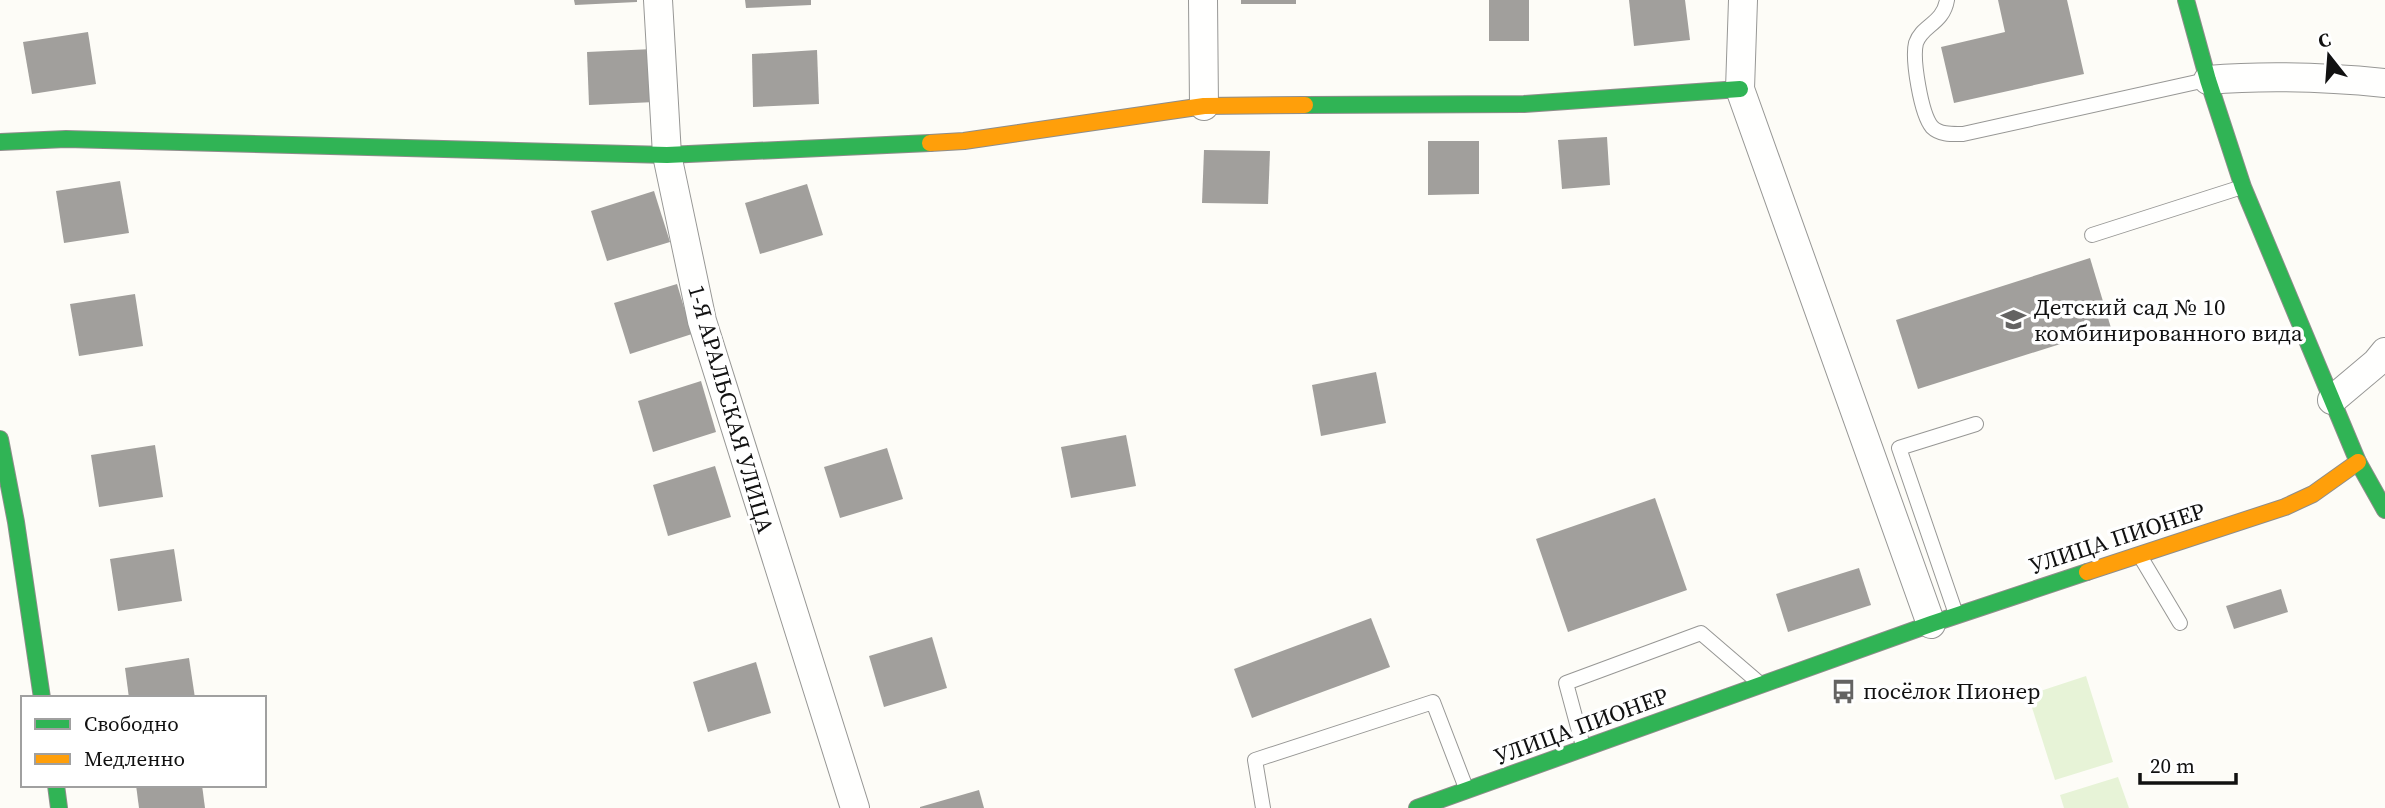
<svg xmlns="http://www.w3.org/2000/svg" width="2385" height="808" font-family="'Source Serif 4',serif">
  <style>
    .green { fill: #e7f3d7 }
    .building { fill: #a19f9c }
    .lines { fill: none; stroke-linecap: round; stroke-linejoin: round }
    .lane-casing { stroke: #979795; stroke-width: 16 }
    .street-casing { stroke: #979795; stroke-width: 30 }
    .fast-casing { stroke: #8e8d8b; stroke-width: 18 }
    .slow-casing { stroke: #8e8d8b; stroke-width: 18 }
    .lane { stroke: #fffffe; stroke-width: 14 }
    .street { stroke: #fffffe; stroke-width: 28 }
    .fast { stroke: #30b455; stroke-width: 16 }
    .slow { stroke: #ff9f0a; stroke-width: 16 }
    .labels { text-anchor: middle; stroke-width: 7; stroke-linejoin: round; paint-order: stroke }
    .poi-label { font-size: 23px; fill: #111; stroke: #fff; text-anchor: start }
    .street-label { font-size: 23px; fill: #111; stroke: #fff }
  </style>
  <rect width="100%" height="100%" fill="#fdfcf7"/>
  <g class="green">
    <path d="M2086,676L2113,762L2055,780L2028,695Z"/>
    <path d="M2118,777L2129,808H2064L2060,795Z"/>
  </g>
  <g class="building">
    <path d="M574,0H637V2L575,5Z"/>
    <path d="M745,0H811V5L746,8Z"/>
    <rect x="1241" y="0" width="55" height="4"/>
    <rect x="1489" y="0" width="40" height="41"/>
    <path d="M1629,0H1685L1690,40L1634,46Z"/>
    <path d="M1998,0H2067L2084,74L1954,103L1941,47L2005,32Z"/>
    <path d="M88,32L96,84L32,94L23,42Z"/>
    <path d="M653,49L655,102L589,105L587,52Z"/>
    <path d="M817,50L819,104L753,107L752,54Z"/>
    <path d="M1607,137L1610,185L1562,189L1558,140Z"/>
    <path d="M1428,141H1479V194L1428,195Z"/>
    <path d="M1204,150L1270,151L1268,204L1202,203Z"/>
    <path d="M120,181L129,233L64,243L56,191Z"/>
    <path d="M807,184L823,235L760,254L745,203Z"/>
    <path d="M654,191L670,242L607,261L591,211Z"/>
    <path d="M2090,258L2111,328L1918,389L1896,320Z"/>
    <path d="M677,284L692,334L630,354L614,303Z"/>
    <path d="M135,294L143,346L79,356L70,304Z"/>
    <path d="M1376,372L1386,423L1321,436L1312,385Z"/>
    <path d="M701,381L716,432L653,452L638,401Z"/>
    <path d="M1126,435L1136,486L1071,498L1061,447Z"/>
    <path d="M155,445L163,497L99,507L91,455Z"/>
    <path d="M887,448L903,499L840,518L824,467Z"/>
    <path d="M715,466L731,517L668,536L653,485Z"/>
    <path d="M1655,498L1687,590L1568,632L1536,539Z"/>
    <path d="M174,549L182,601L118,611L110,559Z"/>
    <path d="M1859,568L1871,605L1788,632L1776,594Z"/>
    <path d="M2281,589L2288,612L2234,629L2226,606Z"/>
    <path d="M1371,618L1390,667L1252,718L1234,669Z"/>
    <path d="M932,637L947,688L884,707L869,656Z"/>
    <path d="M189,658L195,698H129L125,668Z"/>
    <path d="M756,662L771,713L708,732L693,682Z"/>
    <path d="M136,785H202L205,808H139Z"/>
    <path d="M979,790L984,808H920V807Z"/>
  </g>
  <g class="lines">
    <defs>
      <g id="lane">
        <path d="M1947,0C1943,24 1922,25 1916,43C1912,59 1921,114 1932,127C1940,135 1953,134 1963,134L2206,80"/>
        <path d="M2092,235L2242,187"/>
        <path d="M2140,556L2180,623"/>
        <path d="M1956,614L1899,448L1976,424"/>
        <path d="M1583,746L1566,683L1701,633L1758,682"/>
        <path d="M1263,808L1255,760L1433,702L1466,788"/>
      </g>
      <g id="street">
        <path d="M658,0L667,155L702,321L855,808"/>
        <path d="M1203,0L1204,106"/>
        <path d="M1743,0L1740,89L1931,624"/>
        <path d="M2208,80C2268,75 2325,77 2385,83"/>
        <path d="M2332,400L2376,363L2385,352"/>
      </g>
      <g id="fast">
        <path d="M2186,0L2208,80L2243,187L2358,462L2385,510"/>
        <path d="M1305,105L1524,104L1740,89"/>
        <path d="M0,142L66,139L667,155L930,143"/>
        <path d="M0,439L16,522L42,698"/>
        <path d="M56,785L59,808"/>
        <path d="M1417,808L1931,624L2087,572"/>
      </g>
      <g id="slow">
        <path d="M930,143L964,141L1204,106L1305,105"/>
        <path d="M2087,572L2285,507L2313,494L2358,462"/>
      </g>
    </defs>
    <use href="#lane" class="lane-casing"/>
    <use href="#street" class="street-casing"/>
    <use href="#fast" class="fast-casing"/>
    <use href="#slow" class="slow-casing"/>
    <use href="#lane" class="lane"/>
    <use href="#street" class="street"/>
    <use href="#fast" class="fast"/>
    <use href="#slow" class="slow"/>
  </g>
  <defs>
    <symbol id="school-bare" viewBox="-9 -9 18 18"><path d="M0-5L7-2L0 1L-7-2ZM-4 1L0 2.5L4 1V4Q0 6-4 4Z" fill="#646362" stroke="#fff" stroke-width="2.5" paint-order="stroke"/></symbol>
    <symbol id="bus-bare" viewBox="-9 -9 18 18"><path d="M-5-6H5V4H4V6H2V4H-2V6H-4V4H-5ZM-3.5-4V0h7V-4ZM-3.5 1.2v1.5H-2V1.2ZM2 1.2v1.5H3.5V1.2Z" fill="#646362" stroke="#fff" stroke-width="2.5" paint-order="stroke"/></symbol>
  </defs>
  <g fill-rule="evenodd">
    <use href="#school-bare" x="1996" y="302" width="35" height="35"/>
    <use href="#bus-bare" x="1826" y="674" width="35" height="35"/>
  </g>
  <g class="labels">
    <g class="poi-label">
      <text x="2034" y="315">Детский сад № 10<tspan x="2034" dy="26">комбинированного вида</tspan></text>
      <text x="1863" y="699">посёлок Пионер</text>
    </g>
    <g class="street-label">
      <text transform="translate(731 409) rotate(74)" y="8">1-Я АРАЛЬСКАЯ УЛИЦА</text>
      <text transform="translate(2117 538) rotate(-18)" y="8">УЛИЦА ПИОНЕР</text>
      <text transform="translate(1581 726) rotate(-20)" y="8">УЛИЦА ПИОНЕР</text>
    </g>
  </g>
  <rect x="21" y="696" width="245" height="91" fill="#ffffff" stroke="#a0a0a0" stroke-width="2"/>
  <rect x="35" y="719" width="35" height="10" fill="#30b455" stroke="#a0a0a0" stroke-width="2"/>
  <text x="84" y="731" font-size="21" fill="#111111">Свободно</text>
  <rect x="35" y="754" width="35" height="10" fill="#ff9f0a" stroke="#a0a0a0" stroke-width="2"/>
  <text x="84" y="766" font-size="21" fill="#111111">Медленно</text>
  <g transform="translate(2329 56) rotate(343)" stroke="#ffffff" stroke-width="5" paint-order="stroke">
  <path d="M0-5L12 26L0 18L-12 26Z" fill="#111111"/>
  <text y="-10" font-size="19" font-weight="bold" text-anchor="middle" fill="#111111">С</text>
  </g>
  <path d="M2140 773v10h96v-10" fill="none" stroke="#111111" stroke-width="3.5"/>
  <text x="2150" y="773" font-size="21" fill="#111111" stroke="#ffffff" stroke-width="5" paint-order="stroke">20 m</text>
</svg>
